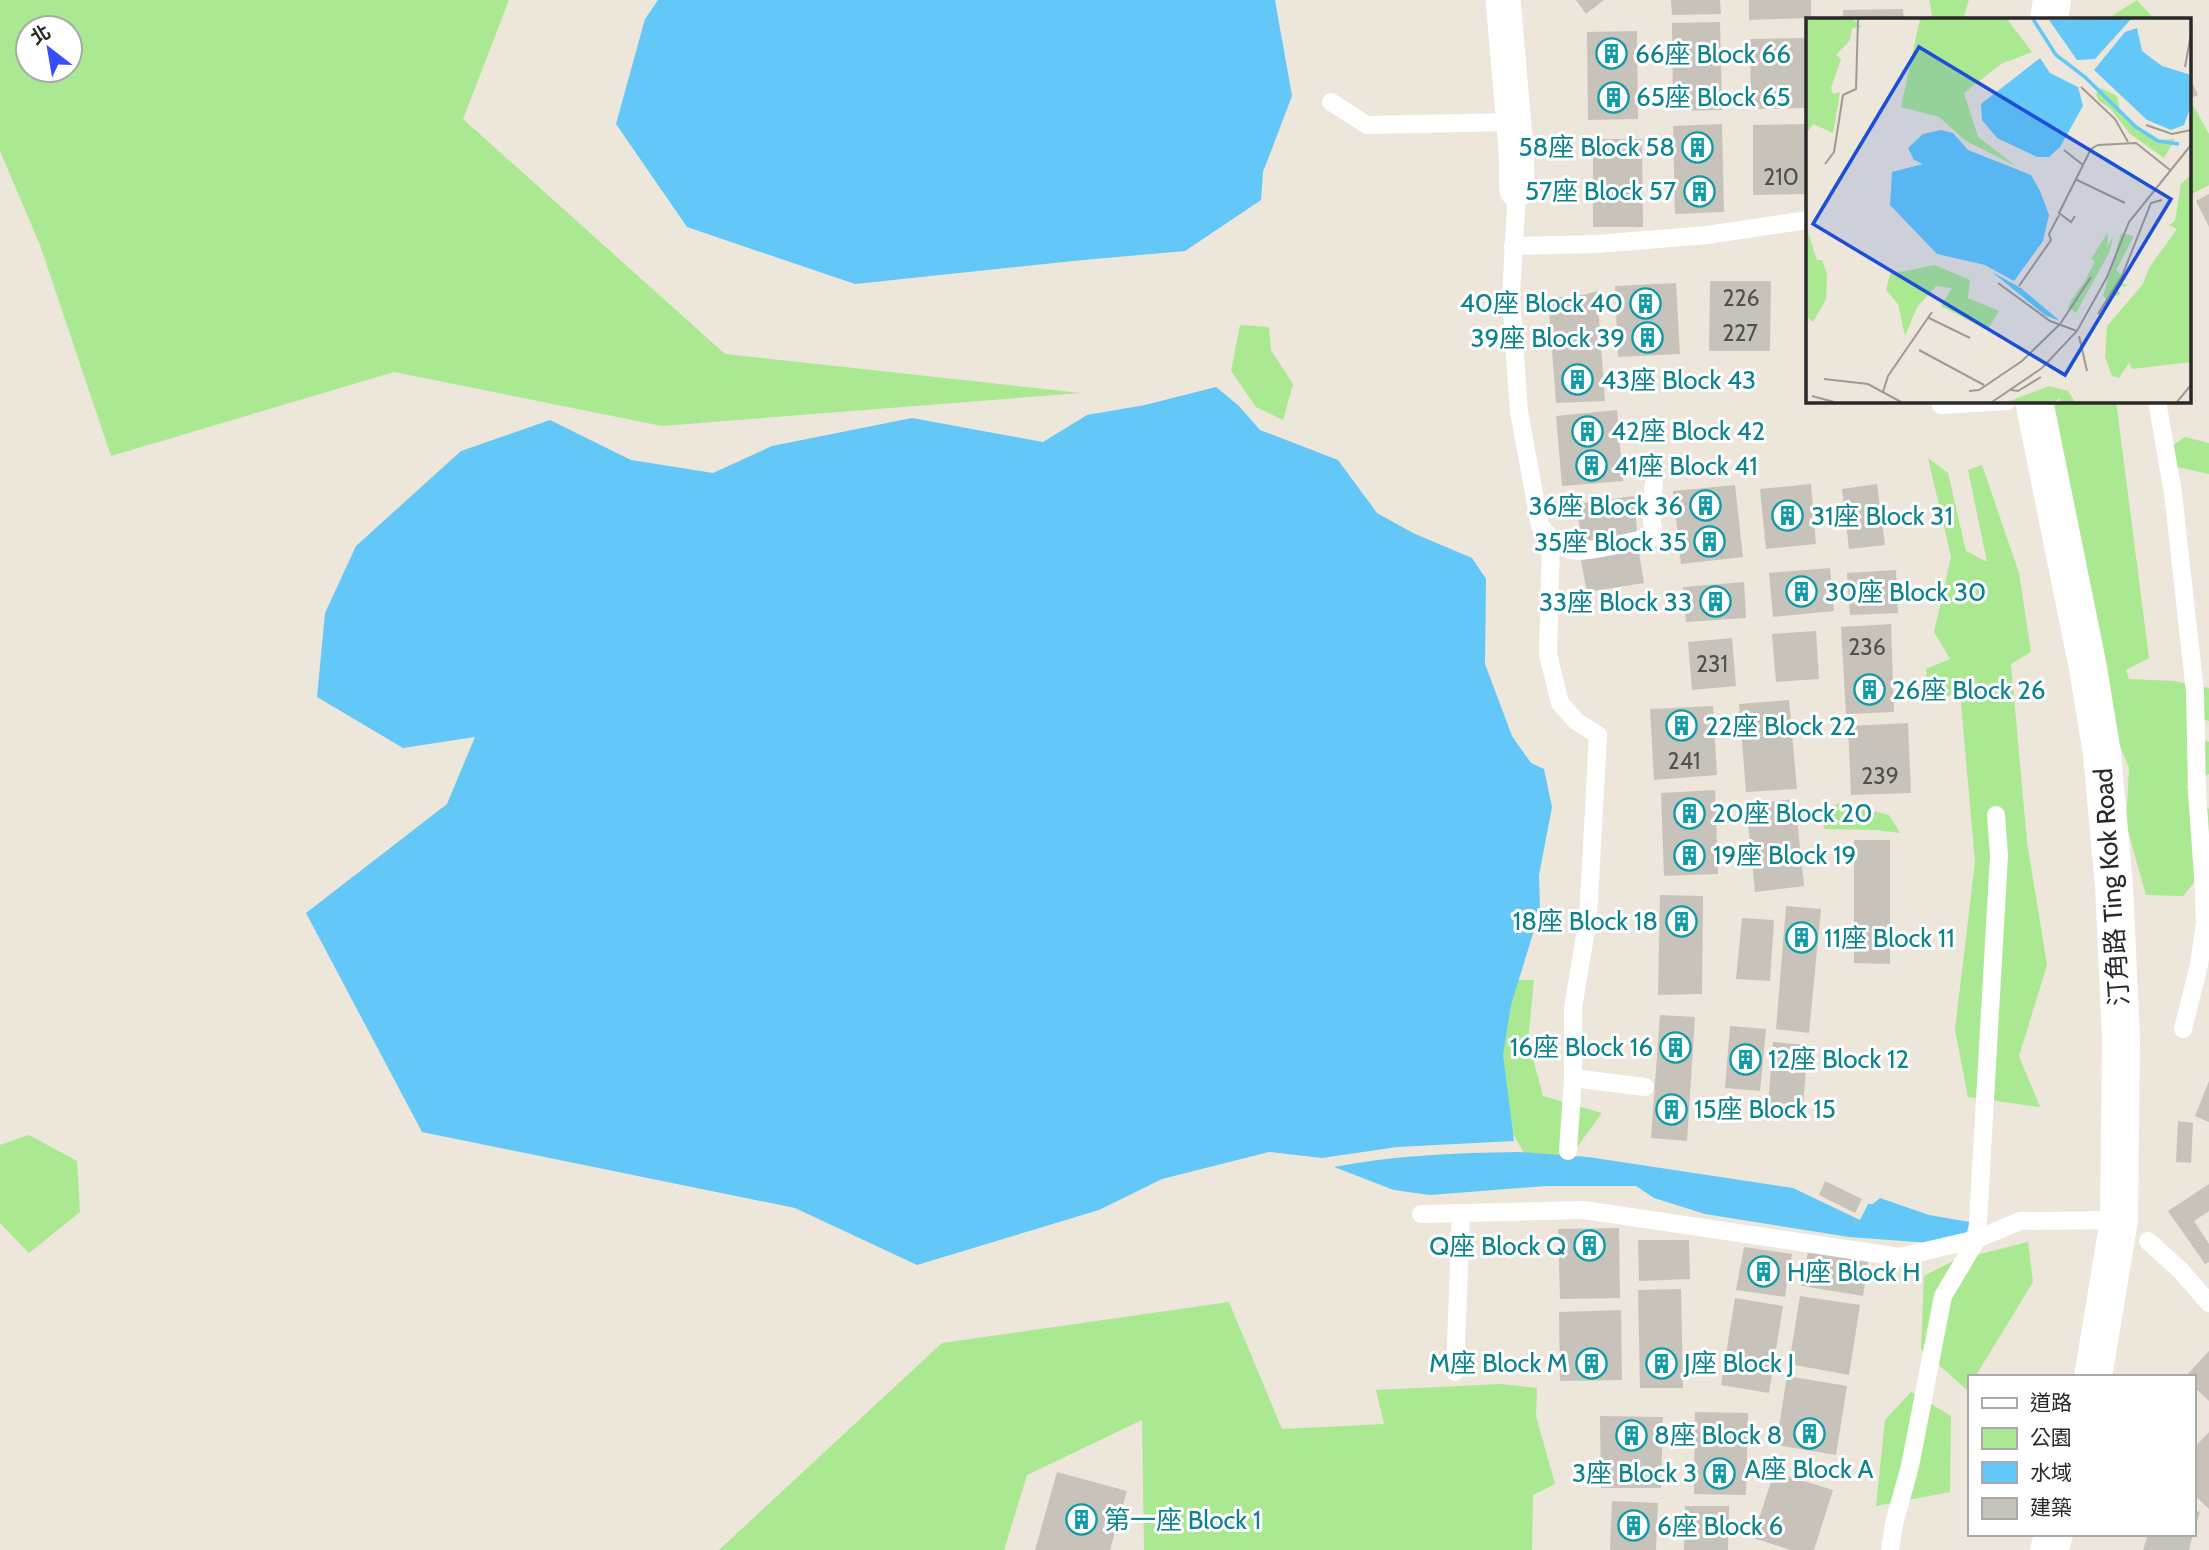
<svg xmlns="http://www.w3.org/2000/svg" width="2209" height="1550" font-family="Cabin,'Noto Sans TC',sans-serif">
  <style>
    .green { fill: #aae891; fill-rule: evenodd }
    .water { fill: #63c8f8 }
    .building { fill: #c8c3ba }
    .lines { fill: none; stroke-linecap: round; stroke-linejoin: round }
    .lane { stroke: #fff; stroke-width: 18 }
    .street { stroke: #fff; stroke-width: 35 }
    .secondary { stroke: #fff; stroke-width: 38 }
    .labels { text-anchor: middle; stroke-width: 6; stroke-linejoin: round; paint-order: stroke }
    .number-label { font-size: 23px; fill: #51504d }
    .culture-label { font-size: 26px; fill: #0d838f; stroke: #fff; text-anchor: start }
    .street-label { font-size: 26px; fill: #292929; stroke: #fff }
    .inset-river { fill: none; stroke: #63c8f8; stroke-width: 3.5 }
    .inset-road { fill: none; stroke: #9f9a93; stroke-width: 2 }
    .view { fill: #1d4ed8; fill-opacity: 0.15; stroke: #1d4ed8; stroke-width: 3.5 }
    .inset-edge { fill: none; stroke: #292929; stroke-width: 3.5 }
  </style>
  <rect width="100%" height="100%" fill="#ede6da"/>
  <g class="green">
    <path d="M0,0H509L463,119L725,354L1081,393L662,426L394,372L111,456L40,245L0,151ZM28,28H70V70H28Z"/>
    <path d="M1929,0H1969L1963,19H1933Z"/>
    <path d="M2137,0L2154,19H2111L2112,16Z"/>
    <path d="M2193,105L2209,134V185L2190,195V107Z"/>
    <path d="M1240,325L1269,327L1271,350L1293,384L1283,420L1256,407L1231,371Z"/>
    <path d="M2049,401H2116L2149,658L2126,670L2129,679L2174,681L2209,688V721L2188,715V735L2209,742V774L2186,787L2209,809V864L2183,896L2146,895L2126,824L2129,768L2064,607Z"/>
    <path d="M2185,437L2209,443V474L2177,467L2169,448Z"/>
    <path d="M1928,458L1948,473L1966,551L1987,562L1968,470L1982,465L2019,573L2031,652L2011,664L2027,842L2047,965L2019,1056L2040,1107L1968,1097L1955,1030L1975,862L1960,692L1929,702L1926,669L1950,659L1934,632L1951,557Z"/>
    <path d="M1840,803L1889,815L1900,833L1876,830L1824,829L1820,812Z"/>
    <path d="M1500,980H1534L1528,1040L1543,1096L1602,1113L1556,1176L1531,1165L1484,1084Z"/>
    <path d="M29,1135L77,1161L80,1212L29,1253L0,1223V1145Z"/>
    <path d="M2028,1242L2033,1282L1975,1377H1969V1386L1967,1390L1921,1349L1924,1276L1953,1261Z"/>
    <path d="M1229,1302L1282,1429L1384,1424L1376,1390L1501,1384L1537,1388L1536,1416L1555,1484L1533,1495L1532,1550H1144L1142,1420L1027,1475L1004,1550H719L942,1343Z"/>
    <path d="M1911,1392L1951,1416L1950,1492L1876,1506L1885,1420Z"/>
  </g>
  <g class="water">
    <path d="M658,0H1275L1292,96L1263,172L1261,200L1185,251L1083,260L855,284L687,227L616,124L645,19Z"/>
    <path d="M1216,387L1239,406L1260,430L1338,460L1377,513L1413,533L1472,558L1486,579L1485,664L1512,736L1531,763L1544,769L1552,807L1539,875L1540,911L1511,1005L1503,1055L1514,1141L1397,1147L1322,1158L1269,1152L1162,1179L1099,1210L917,1265L795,1208L422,1132L306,913L447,804L475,737L403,748L317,697L325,613L356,546L461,451L550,420L631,460L713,473L772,446L912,418L1043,442L1087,415L1145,405Z"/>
    <path d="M1519,1152L1588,1157L1793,1188L1860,1220L1868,1204H1873L1880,1198L1929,1215L1970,1222L1965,1238L1930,1243L1849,1237L1705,1214L1654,1198L1636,1186H1546L1430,1195L1394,1190L1334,1167C1395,1155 1456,1153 1519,1152Z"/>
  </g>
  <g class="building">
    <path d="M1576,0H1604L1586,14Z"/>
    <path d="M1671,0H1720L1721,14L1672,15Z"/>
    <path d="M1749,0H1811V18L1749,20Z"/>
    <path d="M1903,9L1904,19H1843V10Z"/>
    <path d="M1720,22L1722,110L1673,111L1672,23Z"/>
    <path d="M1637,31L1638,119L1588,120L1587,32Z"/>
    <path d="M1808,38V108L1751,109L1750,39Z"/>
    <path d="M2190,78L2198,95L2190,99Z"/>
    <path d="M1722,124L1724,212L1675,214L1673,126Z"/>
    <path d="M1808,124V194L1753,195V125Z"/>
    <path d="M1593,139H1642L1643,227H1593Z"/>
    <path d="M2209,194V227L2196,201Z"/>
    <path d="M1710,281H1771L1770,351H1709Z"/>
    <path d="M1676,283L1680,354L1618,357L1615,286Z"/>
    <path d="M1597,291L1605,401L1556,403L1548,298L1583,295Z"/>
    <path d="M1617,410L1623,481L1562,486L1556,416Z"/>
    <path d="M1811,484L1816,544L1766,549L1760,489Z"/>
    <path d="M1877,484L1885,545L1849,549L1842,489Z"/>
    <path d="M1735,485L1743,557L1681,564L1673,491Z"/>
    <path d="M1634,496L1637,532L1582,542L1576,504Z"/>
    <path d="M1638,547L1644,583L1587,592L1580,556Z"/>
    <path d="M1830,568L1834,611L1773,617L1769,573Z"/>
    <path d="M1896,570L1898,613L1850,615L1847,573Z"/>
    <path d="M1744,582L1746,618L1686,622L1683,587Z"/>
    <path d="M1891,624L1894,712L1846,714L1841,627Z"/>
    <path d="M1816,631L1819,679L1776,682L1772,634Z"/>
    <path d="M1732,638L1736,686L1692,690L1688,642Z"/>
    <path d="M1789,700L1797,789L1746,792L1739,704Z"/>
    <path d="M1713,706L1717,775L1654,780L1650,709Z"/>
    <path d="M1908,723L1911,793L1851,795L1848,726Z"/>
    <path d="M1715,790L1718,874L1664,876L1661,793Z"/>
    <path d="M1795,799L1804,886L1755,892L1746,804Z"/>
    <path d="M1854,840H1890V964L1854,963Z"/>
    <path d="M1660,895L1703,896L1702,994L1658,995Z"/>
    <path d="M1786,906L1821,909L1809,1033L1776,1029Z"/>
    <path d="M1742,918L1774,920L1770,981L1736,979Z"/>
    <path d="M1660,1015L1695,1017L1687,1141L1651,1138Z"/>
    <path d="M1730,1026L1766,1029L1760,1091L1725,1088Z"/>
    <path d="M1773,1042L1808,1045L1803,1107L1768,1104Z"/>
    <path d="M2209,1081V1122L2195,1116Z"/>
    <path d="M2178,1121L2193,1123L2191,1163L2176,1162Z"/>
    <path d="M1825,1181L1862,1199L1855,1213L1819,1195Z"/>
    <path d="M2209,1184V1211L2194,1221L2209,1244V1262L2205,1264L2168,1211Z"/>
    <path d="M1619,1228L1620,1298L1560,1299L1558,1229Z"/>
    <path d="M1638,1240H1689L1690,1279L1639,1281Z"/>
    <path d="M1744,1247L1792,1254L1785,1297L1736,1290Z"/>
    <path d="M1808,1251L1868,1262L1863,1296L1802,1286Z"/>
    <path d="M1681,1289L1683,1388H1640L1638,1290Z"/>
    <path d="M1800,1296L1860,1305L1849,1375L1789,1364Z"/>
    <path d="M1735,1298L1783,1306L1769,1393L1721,1385Z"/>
    <path d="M1621,1310L1622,1380L1560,1381L1559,1312Z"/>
    <path d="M2209,1351V1401L2193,1386V1377H2185Z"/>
    <path d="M1787,1376L1847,1386L1836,1455L1776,1445Z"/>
    <path d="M1695,1412L1748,1413L1746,1495L1694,1494Z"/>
    <path d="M1600,1416L1663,1417L1661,1488H1601Z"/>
    <path d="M2209,1432V1509L2193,1494V1449Z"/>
    <path d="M1057,1472L1127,1491L1110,1550H1035Z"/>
    <path d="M1774,1472L1833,1490L1814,1550H1791L1753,1538Z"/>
    <path d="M1612,1501L1658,1503L1656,1550H1610Z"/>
    <path d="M1685,1506H1729L1728,1550H1684Z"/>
    <path d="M2193,1510L2200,1512L2194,1532H2193Z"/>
    <path d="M2148,1534H2193L2189,1550H2143Z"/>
  </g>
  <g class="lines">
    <g class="lane">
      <path d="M1331,102L1367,125L1513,122"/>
      <path d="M1517,190L1511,296L1519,412L1540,526C1548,535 1558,547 1571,550C1586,554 1635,540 1654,537L1651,512L1654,484"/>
      <path d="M1513,246L1598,244L1707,235L1808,220"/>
      <path d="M2157,401L2173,493L2195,692L2197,791L2204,892L2205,922L2199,965L2183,1029"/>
      <path d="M1941,405L2007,401"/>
      <path d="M1551,539L1548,654L1560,703L1576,721L1598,735L1588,918L1573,1008V1078L1568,1151"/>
      <path d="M1573,1078L1645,1087"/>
      <path d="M1421,1214L1584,1210L1900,1257L1977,1239L2020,1221L2119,1220"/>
      <path d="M2148,1241L2180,1270L2209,1303"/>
      <path d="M1455,1372L1461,1214"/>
      <path d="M1890,1550L1894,1524L1910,1466L1943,1296L1977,1239L1999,856L1996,815"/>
    </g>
    <path class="street" d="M1503,0L1516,148L1517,190"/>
    <g class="secondary">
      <path d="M2049,19L2052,0"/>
      <path d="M2034,401L2088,668L2102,754L2114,886L2121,1038L2119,1220L2093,1377"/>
      <path d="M2049,1550L2054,1534"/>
    </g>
  </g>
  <defs>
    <symbol id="building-ring" viewBox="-11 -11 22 22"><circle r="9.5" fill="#fff" stroke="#0f9aa8" stroke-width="1.5"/><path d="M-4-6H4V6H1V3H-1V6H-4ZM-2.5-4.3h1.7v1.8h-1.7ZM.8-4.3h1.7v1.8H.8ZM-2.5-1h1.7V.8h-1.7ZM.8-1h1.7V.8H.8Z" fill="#0f9aa8"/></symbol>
  </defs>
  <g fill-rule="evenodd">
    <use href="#building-ring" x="1594" y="36" width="35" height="35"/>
    <use href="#building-ring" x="1596" y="80" width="35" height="35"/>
    <use href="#building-ring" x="1680" y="130" width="35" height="35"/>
    <use href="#building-ring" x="1682" y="174" width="35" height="35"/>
    <use href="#building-ring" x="1628" y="286" width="35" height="35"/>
    <use href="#building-ring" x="1630" y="320" width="35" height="35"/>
    <use href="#building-ring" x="1560" y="362" width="35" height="35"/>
    <use href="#building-ring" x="1570" y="414" width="35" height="35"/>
    <use href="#building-ring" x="1574" y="448" width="35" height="35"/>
    <use href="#building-ring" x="1688" y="488" width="35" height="35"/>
    <use href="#building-ring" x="1770" y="498" width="35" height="35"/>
    <use href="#building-ring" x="1692" y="524" width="35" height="35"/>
    <use href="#building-ring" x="1784" y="574" width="35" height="35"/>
    <use href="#building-ring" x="1698" y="584" width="35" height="35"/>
    <use href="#building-ring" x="1852" y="672" width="35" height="35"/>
    <use href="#building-ring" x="1664" y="708" width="35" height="35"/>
    <use href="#building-ring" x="1672" y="796" width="35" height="35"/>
    <use href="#building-ring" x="1672" y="838" width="35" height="35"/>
    <use href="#building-ring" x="1664" y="904" width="35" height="35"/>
    <use href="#building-ring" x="1784" y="920" width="35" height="35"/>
    <use href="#building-ring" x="1658" y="1030" width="35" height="35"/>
    <use href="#building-ring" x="1728" y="1042" width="35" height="35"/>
    <use href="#building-ring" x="1654" y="1092" width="35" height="35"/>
    <use href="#building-ring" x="1572" y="1228" width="35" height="35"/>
    <use href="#building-ring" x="1746" y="1254" width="35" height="35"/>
    <use href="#building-ring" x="1574" y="1346" width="35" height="35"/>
    <use href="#building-ring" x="1644" y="1346" width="35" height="35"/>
    <use href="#building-ring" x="1792" y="1416" width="35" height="35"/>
    <use href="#building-ring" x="1614" y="1418" width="35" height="35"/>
    <use href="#building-ring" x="1702" y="1456" width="35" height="35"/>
    <use href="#building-ring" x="1064" y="1502" width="35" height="35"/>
    <use href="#building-ring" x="1616" y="1508" width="35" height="35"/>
  </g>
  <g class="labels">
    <g class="number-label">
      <text x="1781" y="185">210</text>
      <text x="1741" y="306">226</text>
      <text x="1740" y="341">227</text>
      <text x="1867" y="655">236</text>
      <text x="1712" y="672">231</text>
      <text x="1684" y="769">241</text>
      <text x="1880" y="784">239</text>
    </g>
    <g class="culture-label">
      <text x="1635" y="63">66座 Block 66</text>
      <text x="1636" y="106">65座 Block 65</text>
      <text x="1675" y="156" text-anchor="end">58座 Block 58</text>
      <text x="1676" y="200" text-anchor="end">57座 Block 57</text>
      <text x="1623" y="312" text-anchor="end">40座 Block 40</text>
      <text x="1625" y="347" text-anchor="end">39座 Block 39</text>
      <text x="1601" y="389">43座 Block 43</text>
      <text x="1611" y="440">42座 Block 42</text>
      <text x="1614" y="475">41座 Block 41</text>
      <text x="1683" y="515" text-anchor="end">36座 Block 36</text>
      <text x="1811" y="525">31座 Block 31</text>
      <text x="1687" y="551" text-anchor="end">35座 Block 35</text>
      <text x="1825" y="601">30座 Block 30</text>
      <text x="1692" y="611" text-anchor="end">33座 Block 33</text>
      <text x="1892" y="699">26座 Block 26</text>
      <text x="1705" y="735">22座 Block 22</text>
      <text x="1712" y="822">20座 Block 20</text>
      <text x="1713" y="864">19座 Block 19</text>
      <text x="1658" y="930" text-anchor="end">18座 Block 18</text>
      <text x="1824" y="947">11座 Block 11</text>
      <text x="1653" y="1056" text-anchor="end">16座 Block 16</text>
      <text x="1768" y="1068">12座 Block 12</text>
      <text x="1694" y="1118">15座 Block 15</text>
      <text x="1566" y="1255" text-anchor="end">Q座 Block Q</text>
      <text x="1787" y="1281">H座 Block H</text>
      <text x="1568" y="1372" text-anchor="end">M座 Block M</text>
      <text x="1684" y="1372">J座 Block J</text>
      <text x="1654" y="1444">8座 Block 8</text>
      <text x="1809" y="1478" text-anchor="middle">A座 Block A</text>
      <text x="1697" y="1482" text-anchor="end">3座 Block 3</text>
      <text x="1104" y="1529">第一座 Block 1</text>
      <text x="1657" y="1535">6座 Block 6</text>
    </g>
    <g class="street-label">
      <text transform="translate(2111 887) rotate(-94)" y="9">汀角路 Ting Kok Road</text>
    </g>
  </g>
  <g transform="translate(1806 18)">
    <rect width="385" height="385" fill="#ede6da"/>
    <path d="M0,1H46L56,9L46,10L44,22L30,37L35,41L25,70L27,76L34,74L27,115L7,106L0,116ZM114,1H201L226,34L195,46L158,75L172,119L210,148L160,123L133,99L95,89ZM295,70L311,78L315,98L354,122L369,121L358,140L324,116L304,90L293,83L290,76ZM385,157V344L326,351L323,345L313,360L306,358L299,339L301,308L337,266L343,250L371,211L363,207L369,203L375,166ZM0,209L11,242H16L21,256L20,281L7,304L0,298ZM302,214L301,229L307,218L304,233L270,295L262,289L266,281L279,263L289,243L285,241ZM315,215L328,218L310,252L320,261L313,263L322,268L309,269L315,276L301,281L297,278ZM129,247L164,262L162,280L193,293L181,312L135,288L146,270L130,268L111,289L99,318L92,286L80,272L84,256ZM243,368L262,373L269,384H253L254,380L248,384H201Z" fill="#aae891"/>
    <path d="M325,1L289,41L271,42L243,2ZM331,10L336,33L356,48L385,57V88L378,107L365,112L341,102L288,52L319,14ZM234,40L244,55L272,69L277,88L254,129L243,139H231L191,120L176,102L175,86ZM135,112L147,115L162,132L225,157L234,173L243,197L237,223L208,263L179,247L131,236L84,187L86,154L117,146L108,142L102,130L117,116ZM186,254L215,270L254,303L239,297Z" fill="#63c8f8"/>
    <path class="inset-river" d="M227,1L250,37L279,59L330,109L352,123L373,126"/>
    <path class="inset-road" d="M379,49L385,16M275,69L309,101L322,124M340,107L366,116L385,112M258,132L277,147M19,146L28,134L37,77L50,71L52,1M269,161L319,185M269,198L265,204L253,195L285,131L292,127L330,125L364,152M192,265L244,303L271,313M213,268L245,222L243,216L253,197M292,296L316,258L345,185L356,182M123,300L164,320M273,318L281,353M113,332L178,367M18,361L62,366L95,384M205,372L212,373L235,359M163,373L173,372L216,343L254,306L285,259M77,374L82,358L126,294M6,378L28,384M186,384L236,350L271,313L301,259L323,204L385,127M371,384L385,367"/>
    <path class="view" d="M113,29L365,181L259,357L7,206Z"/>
    <rect width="385" height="385" class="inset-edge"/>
  </g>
  <rect x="1968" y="1375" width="228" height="161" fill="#ffffff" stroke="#a9a9a9" stroke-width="2"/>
  <rect x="1982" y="1398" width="35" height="10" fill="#ffffff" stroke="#a9a9a9" stroke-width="2"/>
  <text x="2030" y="1410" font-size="21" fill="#292929">道路</text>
  <rect x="1982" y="1428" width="35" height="21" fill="#aae891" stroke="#a9a9a9" stroke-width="2"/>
  <text x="2030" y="1445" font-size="21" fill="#292929">公園</text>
  <rect x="1982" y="1462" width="35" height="21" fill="#63c8f8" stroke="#a9a9a9" stroke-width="2"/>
  <text x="2030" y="1480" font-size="21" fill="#292929">水域</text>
  <rect x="1982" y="1498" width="35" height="21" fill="#c8c3ba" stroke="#a9a9a9" stroke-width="2"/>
  <text x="2030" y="1515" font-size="21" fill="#292929">建築</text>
  <g transform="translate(49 49) rotate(329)"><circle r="33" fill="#ffffff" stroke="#a9a9a9" stroke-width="2"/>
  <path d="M0-5L12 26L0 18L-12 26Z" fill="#354eff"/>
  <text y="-10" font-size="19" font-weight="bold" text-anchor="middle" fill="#292929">北</text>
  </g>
</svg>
